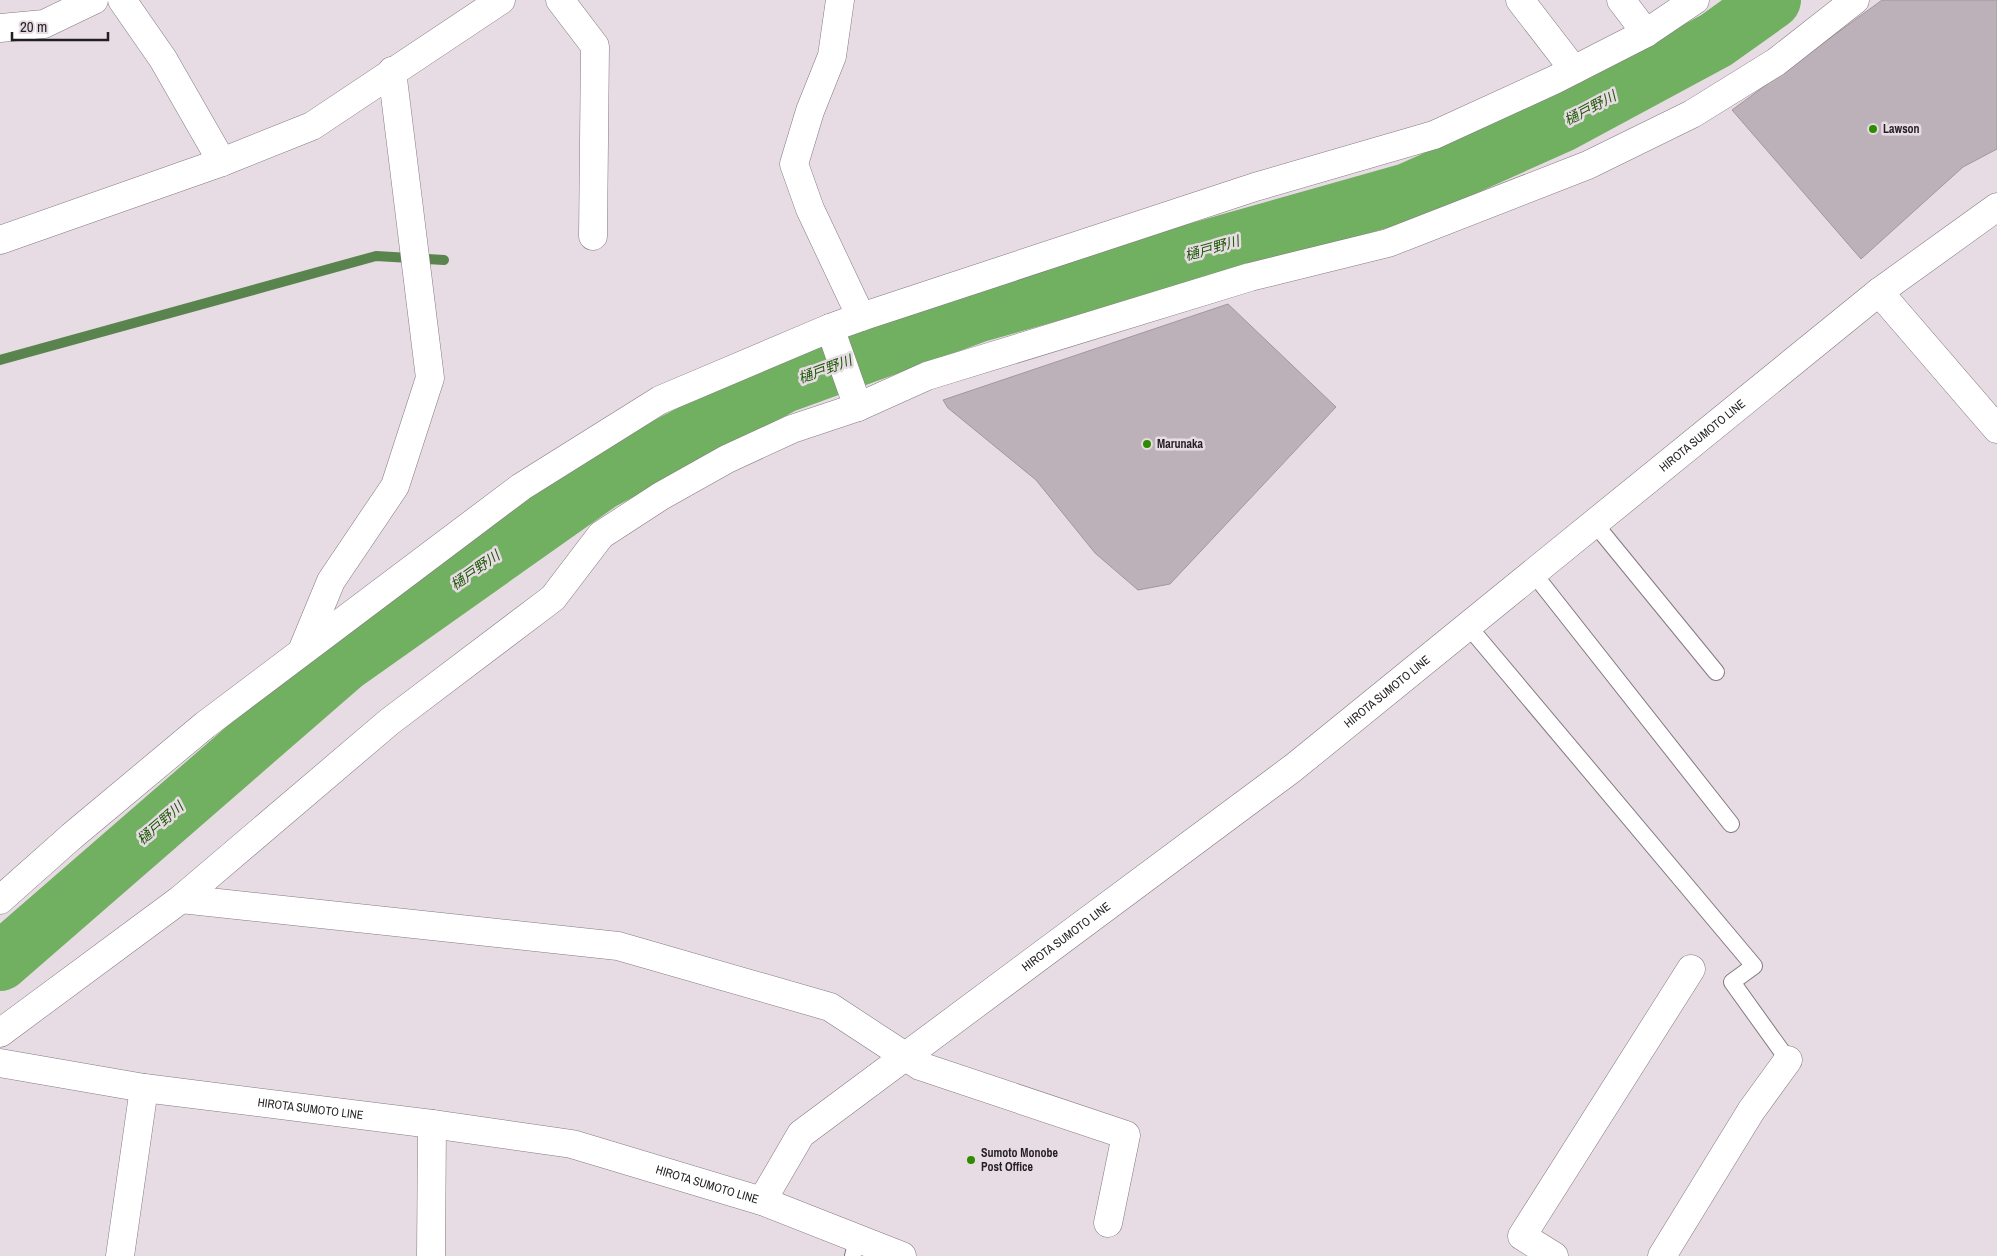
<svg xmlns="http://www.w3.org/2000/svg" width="1997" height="1256" font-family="'Archivo Narrow','Noto Sans JP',sans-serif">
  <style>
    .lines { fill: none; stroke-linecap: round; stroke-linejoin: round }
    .stream { stroke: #59844e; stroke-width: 10 }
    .river { stroke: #71af61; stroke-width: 58 }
    .building { fill: #bdb1b9; stroke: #a2969e }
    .lane-casing { stroke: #847980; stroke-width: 18 }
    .street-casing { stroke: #847980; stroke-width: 29 }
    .secondary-casing { stroke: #847980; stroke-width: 29 }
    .lane { stroke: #fff; stroke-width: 16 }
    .street { stroke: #fff; stroke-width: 28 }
    .secondary { stroke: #fff; stroke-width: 28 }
    .poi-dot { fill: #2d8c00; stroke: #e8dce4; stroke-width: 2 }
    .labels { text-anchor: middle; stroke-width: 5; stroke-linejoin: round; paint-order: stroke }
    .poi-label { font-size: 12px; font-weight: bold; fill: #221e21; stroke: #e8dce4; text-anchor: start }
    .street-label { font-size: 12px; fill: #221e21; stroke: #e8dce4 }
    .water-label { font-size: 14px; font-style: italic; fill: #1c5805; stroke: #e8dce4 }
  </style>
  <rect width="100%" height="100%" fill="#e8dce4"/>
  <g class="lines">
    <path class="stream" d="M0,360L376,256L444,260"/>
    <path class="river" d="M0,962L344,663L600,482L784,384L979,313L1408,192L1562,123L1716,40L1772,0"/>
  </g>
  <g class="building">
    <path d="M1882,0H1997V149L1963,167L1861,259L1732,110Z"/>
    <path d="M1228,304L1336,407L1170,584L1138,590L1095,553L1036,480L948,408L943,400Z"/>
  </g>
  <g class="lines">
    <defs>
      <g id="lane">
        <path d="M1595,524L1716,672"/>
        <path d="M1534,574L1731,824"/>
        <path d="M1469,627L1754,966L1732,982L1788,1060"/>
        <path d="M853,1256L857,1239"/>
      </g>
      <g id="street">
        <path d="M122,0L163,59L222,162"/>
        <path d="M560,0L595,46L593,236"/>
        <path d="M840,0L832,56L810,111L794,164L810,209L861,317"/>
        <path d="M1520,0L1574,70"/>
        <path d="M1621,0L1646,33"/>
        <path d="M0,28L44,24L94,0"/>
        <path d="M0,240L222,162L312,126L501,0"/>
        <path d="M1879,292L1997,429"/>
        <path d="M830,328L858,407"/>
        <path d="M302,651L331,581L395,486L430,378L392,71"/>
        <path d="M181,899L618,946L830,1007L920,1066L1126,1135L1108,1223"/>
        <path d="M0,900L72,836L205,725L521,487L660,400L830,328L861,317L1255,187L1434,135L1554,80L1646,33L1695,0"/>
        <path d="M0,1033L181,899L389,722L553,598L601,535L661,496L727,459L792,429L858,407L927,376L1250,277L1388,243L1588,165L1692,114L1776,62L1855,0"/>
        <path d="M120,1256L144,1088"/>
        <path d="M431,1256L432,1124"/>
        <path d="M1554,1256L1522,1236L1691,969"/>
        <path d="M1662,1256L1751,1111L1788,1060"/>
      </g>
      <g id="secondary">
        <path id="s1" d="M0,1063L144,1088L432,1124L572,1144L762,1201L902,1256"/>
        <path id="s2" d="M762,1201L801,1134L1293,768L1879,292L1997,207"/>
      </g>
    </defs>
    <use href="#lane" class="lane-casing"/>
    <use href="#street" class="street-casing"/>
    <use href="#secondary" class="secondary-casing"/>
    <use href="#lane" class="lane"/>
    <use href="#street" class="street"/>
    <use href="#secondary" class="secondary"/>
  </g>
  <g class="poi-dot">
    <circle cx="1873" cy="129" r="5"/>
    <circle cx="1147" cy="444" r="5"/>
    <circle cx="971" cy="1160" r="5"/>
  </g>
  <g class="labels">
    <g class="poi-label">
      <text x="1883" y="133">Lawson</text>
      <text x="1157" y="448">Marunaka</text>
      <text x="981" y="1157">Sumoto Monobe<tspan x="981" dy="14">Post Office</tspan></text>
    </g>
    <g class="street-label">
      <text dy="4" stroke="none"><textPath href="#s2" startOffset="1218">HIROTA SUMOTO LINE</textPath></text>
      <text dy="4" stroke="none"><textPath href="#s2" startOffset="812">HIROTA SUMOTO LINE</textPath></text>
      <text dy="4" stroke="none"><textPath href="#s2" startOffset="408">HIROTA SUMOTO LINE</textPath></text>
      <text dy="4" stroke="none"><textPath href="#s1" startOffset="314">HIROTA SUMOTO LINE</textPath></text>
      <text dy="4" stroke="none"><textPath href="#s1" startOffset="719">HIROTA SUMOTO LINE</textPath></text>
    </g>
    <g class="water-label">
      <text transform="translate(1590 108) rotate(-28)" y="5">樋戸野川</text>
      <text transform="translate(1212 248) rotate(-16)" y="5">樋戸野川</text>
      <text transform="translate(825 369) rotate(-20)" y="5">樋戸野川</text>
      <text transform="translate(475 570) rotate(-35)" y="5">樋戸野川</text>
      <text transform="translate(160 823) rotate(-41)" y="5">樋戸野川</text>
    </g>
  </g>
  <path d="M12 32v8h96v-8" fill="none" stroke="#221e21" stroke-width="2.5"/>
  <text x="20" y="32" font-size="15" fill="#221e21" stroke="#e8dce4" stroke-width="4" paint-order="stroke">20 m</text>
</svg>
